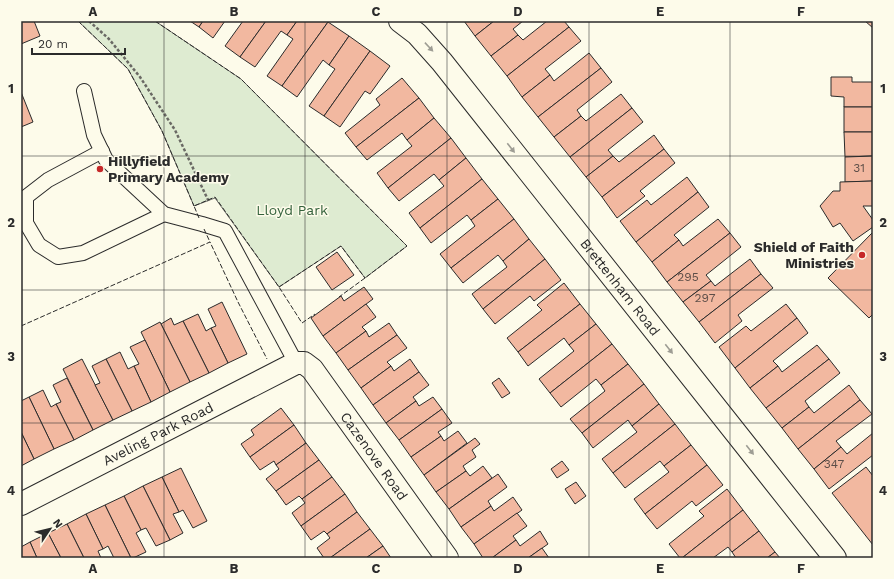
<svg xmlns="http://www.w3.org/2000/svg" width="894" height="579" font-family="'Work Sans',sans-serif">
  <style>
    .green { fill: #deebd1; stroke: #74746e }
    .building { fill: #f2b8a0; stroke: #2b2b2b }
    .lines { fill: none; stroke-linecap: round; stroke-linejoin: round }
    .lane-casing { stroke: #2b2b2b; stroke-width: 16 }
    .street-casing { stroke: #2b2b2b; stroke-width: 24 }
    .path { stroke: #6a6964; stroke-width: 2.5; stroke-dasharray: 3 2; stroke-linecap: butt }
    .lane { stroke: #fdfbea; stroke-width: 14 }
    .street { stroke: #fdfbea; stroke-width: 22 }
    .fence { stroke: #2b2b2b; stroke-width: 1; stroke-dasharray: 5 2; stroke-linecap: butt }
    .oneway { fill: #9e9d94 }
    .grid { fill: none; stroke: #2b2b2b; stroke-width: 1; stroke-opacity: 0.55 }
    .poi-dot { fill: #c62828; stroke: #fdfbea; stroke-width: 1.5 }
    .labels { text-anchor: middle; stroke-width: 3; stroke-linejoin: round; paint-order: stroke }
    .number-label { font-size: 12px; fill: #5d4e48 }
    .poi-label { font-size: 14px; font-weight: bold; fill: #2b2b2b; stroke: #fdfbea; text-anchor: start }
    .park-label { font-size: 14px; fill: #34623c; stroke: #fdfbea }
    .street-label { font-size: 14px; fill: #2b2b2b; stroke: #fdfbea }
    .neatline { fill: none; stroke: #2b2b2b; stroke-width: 1.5 }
    .grid-label { font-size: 13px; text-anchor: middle; font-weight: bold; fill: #2b2b2b }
  </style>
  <rect width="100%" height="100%" fill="#fdfbea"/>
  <path class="green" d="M78,21H155L241,79L407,246L365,278L341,246L279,287L215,198L194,206L162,131L128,69Z"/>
  <g class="building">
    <path d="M21,21H34L40,36L21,44Z"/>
    <path d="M190,21H203L199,27Z"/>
    <path d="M203,21H225L213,38L199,27Z"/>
    <path d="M243,21H266L240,57L225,46Z"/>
    <path d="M266,21H297L287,35L281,31L255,67L240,57Z"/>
    <path d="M297,21H327L328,22L282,86L267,76L293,39L287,35Z"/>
    <path d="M464,21H494L475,36Z"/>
    <path d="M494,21H523L513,29L518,35L491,56L475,36Z"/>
    <path d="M547,21H564L569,27L507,76L491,56L518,35L523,40Z"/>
    <path d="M865,21H873V28Z"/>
    <path d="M328,22L349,36L329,65L323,60L297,97L282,86Z"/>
    <path d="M569,27L581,41L545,69L550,75L522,97L507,76Z"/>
    <path d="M349,36L370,51L324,116L309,106L335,69L329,65Z"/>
    <path d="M370,51L390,66L370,94L365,91L340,127L324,116Z"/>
    <path d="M589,53L601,68L538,117L522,97L550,75L554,81Z"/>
    <path d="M601,68L612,82L577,110L581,116L554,137L538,117Z"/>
    <path d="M831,77H852V82H873V107H844V97L831,96Z"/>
    <path d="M402,78L419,98L356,147L345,133L380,105L376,99Z"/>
    <path d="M21,92L33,122L21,127Z"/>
    <path d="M621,94L632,108L570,157L554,137L581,116L586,121Z"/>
    <path d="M419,98L434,118L407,140L402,133L367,160L356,147Z"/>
    <rect x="844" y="107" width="29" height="25"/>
    <path d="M632,108L643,122L608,150L613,156L586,177L570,157Z"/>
    <path d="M434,118L451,138L388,188L377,173L412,146L407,140Z"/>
    <path d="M844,132H873V156L845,157Z"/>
    <path d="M654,135L664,149L602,197L586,177L613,156L619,162Z"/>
    <path d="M451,138L466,158L439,180L434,174L399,201L388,188Z"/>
    <path d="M664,149L675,163L640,191L645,196L617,218L602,197Z"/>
    <path d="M873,156V181L845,182V157Z"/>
    <path d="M466,158L482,179L420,228L409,213L444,186L439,180Z"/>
    <path d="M687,177L698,192L636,242L620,221L647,200L651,205Z"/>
    <path d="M482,179L498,199L471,220L467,215L431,243L420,228Z"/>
    <path d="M873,181V206H863L873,220V227L853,241L840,223L833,227L820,206L833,191H840V182Z"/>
    <path d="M698,192L709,207L674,235L679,240L652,262L636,242Z"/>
    <path d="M498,199L514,219L451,268L440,254L475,226L471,220Z"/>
    <path d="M514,219L529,239L503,261L498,255L463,283L451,268Z"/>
    <path d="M718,219L730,233L667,282L652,262L679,240L683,246Z"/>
    <path d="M873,232V314L869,318L828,278Z"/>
    <path d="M730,233L741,247L706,275L711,281L683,302L667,282Z"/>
    <path d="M529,239L545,259L483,309L472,294L507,267L503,261Z"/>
    <path d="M337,252L354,275L332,290L316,267Z"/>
    <path d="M545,259L561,280L534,301L530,296L495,324L483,309Z"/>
    <path d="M750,259L761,274L699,322L683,302L711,281L715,286Z"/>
    <path d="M761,274L773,288L738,315L742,321L715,343L699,322Z"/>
    <path d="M564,283L580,304L518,352L507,338L542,310L537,305Z"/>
    <path d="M364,287L373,299L323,336L311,318L341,296L344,301Z"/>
    <path d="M222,302L247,354L228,363L211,328L216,326L208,309Z"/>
    <path d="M366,304L376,317L362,327L366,331L336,353L323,336Z"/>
    <path d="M580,304L596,324L569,345L564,338L528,366L518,352Z"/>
    <path d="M786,304L797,318L735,368L719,347L746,326L751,331Z"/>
    <path d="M198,314L206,331L211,328L228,363L209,373L183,321Z"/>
    <path d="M171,318L174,325L183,321L209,373L190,382L161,324Z"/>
    <path d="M797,318L808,333L773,361L778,366L750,388L735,368Z"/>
    <path d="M160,322L190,382L170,392L141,332Z"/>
    <path d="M389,323L397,335L348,370L336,353L366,331L369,337Z"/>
    <path d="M596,324L612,344L550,393L539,379L574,351L569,345Z"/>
    <path d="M397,335L407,348L387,362L391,366L361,388L348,370Z"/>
    <path d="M145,340L170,392L151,402L134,366L139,364L130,347Z"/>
    <path d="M612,344L628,364L601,385L596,379L561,407L550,393Z"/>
    <path d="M817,345L829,359L766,408L750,388L778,366L782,372Z"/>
    <path d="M120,352L128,369L134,366L151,402L132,411L106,359Z"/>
    <path d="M82,359L113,420L93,430L63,369Z"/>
    <path d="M106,359L132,411L113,420L95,385L100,383L92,366Z"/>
    <path d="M410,359L419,372L373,405L361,388L391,366L394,371Z"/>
    <path d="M829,359L840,373L805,401L809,407L782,428L766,408Z"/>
    <path d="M628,364L644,384L582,433L570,419L605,391L601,385Z"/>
    <path d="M419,372L429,385L413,397L416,401L386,423L373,405Z"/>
    <path d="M67,378L93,430L74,440L56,404L61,402L53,385Z"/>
    <path d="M499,378L510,393L502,398L492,383Z"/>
    <path d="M644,384L659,404L632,426L628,420L593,448L582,433Z"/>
    <path d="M849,385L860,400L798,449L782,428L809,407L814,413Z"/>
    <path d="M43,390L51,407L56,404L74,440L54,449L29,397Z"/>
    <path d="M29,397L54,449L34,459L21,432V422L22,421L21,419V401Z"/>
    <path d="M433,397L442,409L399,440L386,423L416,401L419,406Z"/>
    <path d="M860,400L872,414L836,441L841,447L814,469L798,449Z"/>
    <path d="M659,404L675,424L613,473L602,459L637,432L632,426Z"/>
    <path d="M281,408L294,425L250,457L241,444L254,435L251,430Z"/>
    <path d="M442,409L452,423L438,432L441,436L411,457L399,440Z"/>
    <path d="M675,424L691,445L664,466L660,461L625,488L613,473Z"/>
    <path d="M294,425L306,443L276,465L274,461L260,470L250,457Z"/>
    <path d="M458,431L467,443L424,475L411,457L441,436L444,441Z"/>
    <path d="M21,432L34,459L21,466Z"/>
    <path d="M873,433V455L829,489L814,469L841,447L847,454Z"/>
    <path d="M475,438L480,444L472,450L476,457L463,466L466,471L436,492L424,475Z"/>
    <path d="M306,443L319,460L276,491L266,479L279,469L276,465Z"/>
    <path d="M691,445L707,465L645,514L634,499L669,472L664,466Z"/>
    <path d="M319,460L332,477L302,499L299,496L286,505L276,491Z"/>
    <path d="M562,461L569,470L557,478L551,469Z"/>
    <path d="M707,465L723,485L696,506L692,501L657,529L645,514Z"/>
    <path d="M483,466L492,478L449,509L436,492L466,471L470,476Z"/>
    <path d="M866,467L873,476V545L832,493Z"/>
    <path d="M181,468L207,521L193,528L183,510L179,512L162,477Z"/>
    <path d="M498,474L507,487L488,501L491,506L461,527L449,509Z"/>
    <path d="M162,477L179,512L173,514L183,533L170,540L143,486Z"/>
    <path d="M332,477L345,494L301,526L292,513L305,503L302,499Z"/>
    <path d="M576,482L586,496L575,504L565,489Z"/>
    <path d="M143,486L170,540L156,546L146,528L141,530L124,496Z"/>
    <path d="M727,489L743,510L682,558H680L669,544L704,516L699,511Z"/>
    <path d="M345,494L357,512L327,534L324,531L311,540L301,526Z"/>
    <path d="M124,496L141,530L136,533L146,552L133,558H131L105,505Z"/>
    <path d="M513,497L522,510L474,544L461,527L491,506L494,511Z"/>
    <path d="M105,505L131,558H114L108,546L103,549L86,514Z"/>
    <path d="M743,510L759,531L732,552L728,547L713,558H682Z"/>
    <path d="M357,512L370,529L330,558H324L317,548L330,538L327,534Z"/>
    <path d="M517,513L527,526L513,536L516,540L492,558H483L474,544Z"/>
    <path d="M86,514L103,549L98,551L101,558H84L67,524Z"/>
    <path d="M67,524L84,558H61L48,533Z"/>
    <path d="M370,529L383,546L366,558H330Z"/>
    <path d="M540,531L548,544L528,558H492L516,540L520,546Z"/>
    <path d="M759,531L775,552L767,558H736L732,552Z"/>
    <path d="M48,533L61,558H37L30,542Z"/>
    <path d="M30,542L37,558H21V547Z"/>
    <path d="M383,546L391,558H366Z"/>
    <path d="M542,548L549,558H528Z"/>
    <path d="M775,552L780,558H767Z"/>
  </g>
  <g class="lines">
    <defs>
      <g id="lane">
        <path d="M84,91L94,135L106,160L164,214L202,224L225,231L296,363"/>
        <path d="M102,151L48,180L26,197V223L39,245L58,257L83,253L164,214"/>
      </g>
      <g id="street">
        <path id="s1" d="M400,21L417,34L442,62L835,558"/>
        <path id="s2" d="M21,504L296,363H304L312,369L447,558"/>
      </g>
    </defs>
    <use href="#lane" class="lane-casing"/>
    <use href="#street" class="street-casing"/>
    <path class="path" d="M89,21L109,39L140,77L175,130L209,202"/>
    <use href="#lane" class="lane"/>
    <use href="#street" class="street"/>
    <g class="fence">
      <path d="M78,21L128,69L162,131L194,206"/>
      <path d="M155,21L241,79L407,246L365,278L339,297"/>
      <path d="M199,218L194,206L215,197L279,287L302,323L315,314"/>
      <path d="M204,229L210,242"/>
      <path d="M279,287L341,246L365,278"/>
      <path d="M21,326L210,242L238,302L267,359"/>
    </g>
  </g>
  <defs><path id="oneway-solid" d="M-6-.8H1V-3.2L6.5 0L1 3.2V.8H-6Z"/></defs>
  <g class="oneway">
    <use href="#oneway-solid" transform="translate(429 47) rotate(47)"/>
    <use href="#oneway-solid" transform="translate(511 148) rotate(52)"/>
    <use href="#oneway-solid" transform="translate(669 349) rotate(52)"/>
    <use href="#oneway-solid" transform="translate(750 450) rotate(52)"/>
  </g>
  <path class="grid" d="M164,21V558M305,21V558M447,21V558M589,21V558M730,21V558M21,156H873M21,290H873M21,423H873"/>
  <g class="poi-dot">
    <circle cx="100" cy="169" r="4"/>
    <circle cx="862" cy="255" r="4"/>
  </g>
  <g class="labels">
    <g class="number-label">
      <text x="859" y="172">31</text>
      <text x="688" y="281">295</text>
      <text x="705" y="302">297</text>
      <text x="834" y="468">347</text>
    </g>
    <g class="poi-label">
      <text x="108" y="166">Hillyfield<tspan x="108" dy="16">Primary Academy</tspan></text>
      <text x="854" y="252" text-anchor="end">Shield of Faith<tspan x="854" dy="16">Ministries</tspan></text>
    </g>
    <g class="park-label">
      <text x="292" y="215">Lloyd Park</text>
    </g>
    <g class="street-label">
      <text dy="5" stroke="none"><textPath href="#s1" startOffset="346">Brettenham Road</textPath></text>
      <text dy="5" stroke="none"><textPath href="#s2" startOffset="154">Aveling Park Road</textPath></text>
      <text dy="5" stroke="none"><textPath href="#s2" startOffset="434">Cazenove Road</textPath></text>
    </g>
  </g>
  <rect width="894" height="579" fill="none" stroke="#fdfbea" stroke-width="44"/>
  <g transform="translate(50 529) rotate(55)" stroke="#fdfbea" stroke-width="3" paint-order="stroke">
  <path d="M0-3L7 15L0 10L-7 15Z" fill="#2b2b2b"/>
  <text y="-6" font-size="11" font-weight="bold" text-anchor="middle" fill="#2b2b2b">N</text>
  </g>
  <path d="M32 48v6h93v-6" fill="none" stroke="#2b2b2b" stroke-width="2"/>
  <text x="38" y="48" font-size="12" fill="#2b2b2b" stroke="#fdfbea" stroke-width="3" paint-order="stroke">20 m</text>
  <rect x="22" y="22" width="850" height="535" class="neatline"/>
  <g class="grid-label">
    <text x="93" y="16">A</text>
    <text x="234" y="16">B</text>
    <text x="376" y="16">C</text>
    <text x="518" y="16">D</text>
    <text x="660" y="16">E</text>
    <text x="801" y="16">F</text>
    <text x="11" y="93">1</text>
    <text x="883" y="93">1</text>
    <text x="11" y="227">2</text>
    <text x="883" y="227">2</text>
    <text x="11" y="361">3</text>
    <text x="883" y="361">3</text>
    <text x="11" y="495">4</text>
    <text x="883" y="495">4</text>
    <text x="93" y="573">A</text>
    <text x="234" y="573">B</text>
    <text x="376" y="573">C</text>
    <text x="518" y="573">D</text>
    <text x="660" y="573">E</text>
    <text x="801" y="573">F</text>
  </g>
</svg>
